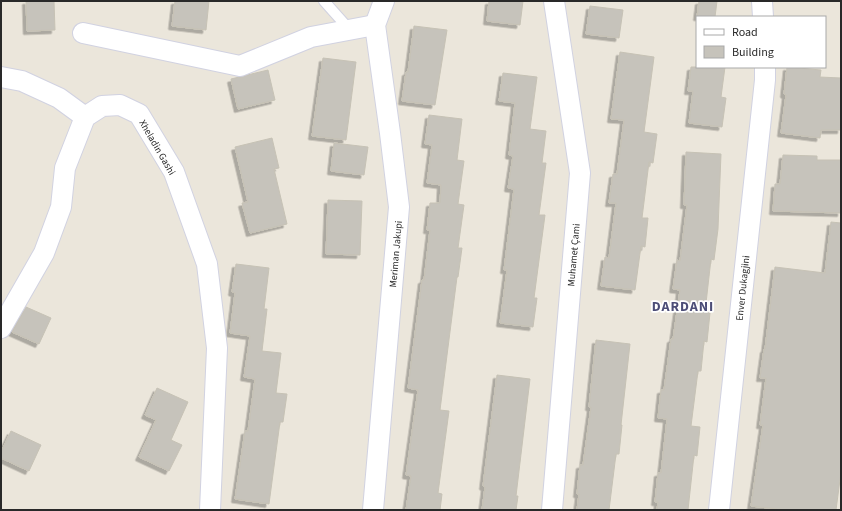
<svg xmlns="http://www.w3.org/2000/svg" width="842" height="511" font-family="'Source Sans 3',sans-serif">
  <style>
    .building { fill: #c6c3bb; stroke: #c6c2b5; filter: url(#shadow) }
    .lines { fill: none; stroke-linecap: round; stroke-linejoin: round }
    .lane-casing { stroke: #d1d2e1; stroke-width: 12 }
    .street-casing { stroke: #d1d2e1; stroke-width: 22 }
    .lane { stroke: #fff; stroke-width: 10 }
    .street { stroke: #fff; stroke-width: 20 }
    .labels { text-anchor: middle; stroke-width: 3.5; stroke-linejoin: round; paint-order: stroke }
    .street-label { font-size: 10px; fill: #292929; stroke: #fff }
    .district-label { font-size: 14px; font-weight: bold; letter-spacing: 1px; fill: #4c4d77; stroke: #fff }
  </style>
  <defs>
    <filter id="shadow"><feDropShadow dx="-3.5" dy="3.5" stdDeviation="0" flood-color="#0004"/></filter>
  </defs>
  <rect width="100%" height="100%" fill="#ebe6db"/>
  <g class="building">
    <path d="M26,1H54L55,30L27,31Z"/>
    <path d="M175,1H209L206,30L172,26Z"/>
    <path d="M489,1H523L520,25L487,21Z"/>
    <path d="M699,1H717L715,17H697Z"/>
    <path d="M590,6L623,10L619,38L586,34Z"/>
    <path d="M414,26L447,30L435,105L402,101L406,72H408Z"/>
    <path d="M620,52L654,57L644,132L657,134L653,163L649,162L642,218H648L645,247L641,246L635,290L601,286L605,257L609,258L616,203H609L613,174H617L624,120L611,119Z"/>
    <path d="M323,58L356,62L346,140L312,136Z"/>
    <path d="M691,67H725L721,97L726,98L722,127L689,123L693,91H688Z"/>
    <path d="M787,67L821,70L820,77L841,78V130H821L820,138L781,133L786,95L784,94Z"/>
    <path d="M268,70L275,100L238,109L231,79Z"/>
    <path d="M503,73L537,77L530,129L546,131L542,163H546L539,215H545L534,298H537L533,327L500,323L507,270H504L514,189L508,188L513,156L509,155L515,103L499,101Z"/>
    <path d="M429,115L462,119L457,160L464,161L458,204L464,205L458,248H462L458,277H457L440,410L449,411L438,493L442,494L440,510H406L411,476L406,475L418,390L408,388L422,280H424L430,230H427L430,203H440L441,185L427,183L432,145L425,144Z"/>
    <path d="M272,138L279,168L274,169L287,224L250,233L242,203L248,202L235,147Z"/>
    <path d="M334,143L368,147L364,175L331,171Z"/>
    <path d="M686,152L721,154L718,229L714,260L711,259L705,312L710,313L707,342L704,341L701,371H698L691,426L700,427L697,456L694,455L688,510H657L658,502H655L658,473H661L667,419L658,418L661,390H664L671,339H673L680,290L673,289L677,260L680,261L687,205H684Z"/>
    <path d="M783,155L817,156V160H841V213L773,211L775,184H780Z"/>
    <path d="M328,200L362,201L360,255L326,254Z"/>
    <path d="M831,222L841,223V472L836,510H785L751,506L763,425H760L766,378H760L764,349H765L775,267L825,273Z"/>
    <path d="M236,264L269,268L264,309H267L262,351L281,353L276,393L287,394L283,422H280L269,504L235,499L245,431H248L255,379L244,377L250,336L230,333L235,293L232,292Z"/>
    <path d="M26,307L51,318L39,344L12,332Z"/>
    <path d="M596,340L630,344L621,425H622L619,454H616L609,510H577L579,494H577L580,465H583L591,407H589Z"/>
    <path d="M497,375L530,379L516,496H518L516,510H482L485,487L483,486Z"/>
    <path d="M157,388L188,402L171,440L182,445L169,471L139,457L156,420L145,415Z"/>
    <path d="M11,431L41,445L29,471L1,458V452Z"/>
  </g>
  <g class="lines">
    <defs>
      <path id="lane" d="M324,1L349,29"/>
      <g id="street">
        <path d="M762,1L763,17"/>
        <path d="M83,33L240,66L311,37L375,25"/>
        <path d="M1,77L22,81L59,98L85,117"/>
        <path d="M1,328L44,253L61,207L65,168L85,117L102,106L120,105L139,114L174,172L207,264L217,348L210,510"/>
        <path d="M373,510L399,207L390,133L375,25L384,1"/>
        <path d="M552,510L580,173L554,1"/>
        <path d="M719,510L765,80V67"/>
      </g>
    </defs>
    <use href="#lane" class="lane-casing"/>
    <use href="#street" class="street-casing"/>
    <use href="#lane" class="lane"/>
    <use href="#street" class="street"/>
  </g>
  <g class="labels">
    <g class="street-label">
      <text transform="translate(158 147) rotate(60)" y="4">Xheladin Gashi</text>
      <text transform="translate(395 254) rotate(-85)" y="4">Meriman Jakupi</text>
      <text transform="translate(573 255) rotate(-85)" y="4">Muhamet Çami</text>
      <text transform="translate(742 288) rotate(-84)" y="4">Enver Dukagjini</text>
    </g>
    <g class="district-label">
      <text x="683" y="311">DARDANI</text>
    </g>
  </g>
  <rect width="842" height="511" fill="none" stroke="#292929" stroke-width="4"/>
  <rect x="696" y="16" width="130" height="52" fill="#ffffff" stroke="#a9a9a9"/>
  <rect x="704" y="29" width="20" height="6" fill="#ffffff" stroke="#a9a9a9"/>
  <text x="732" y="36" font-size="12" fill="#292929">Road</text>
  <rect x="704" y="46" width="20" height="12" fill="#c6c3bb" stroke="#a9a9a9"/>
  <text x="732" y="56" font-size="12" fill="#292929">Building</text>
</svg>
